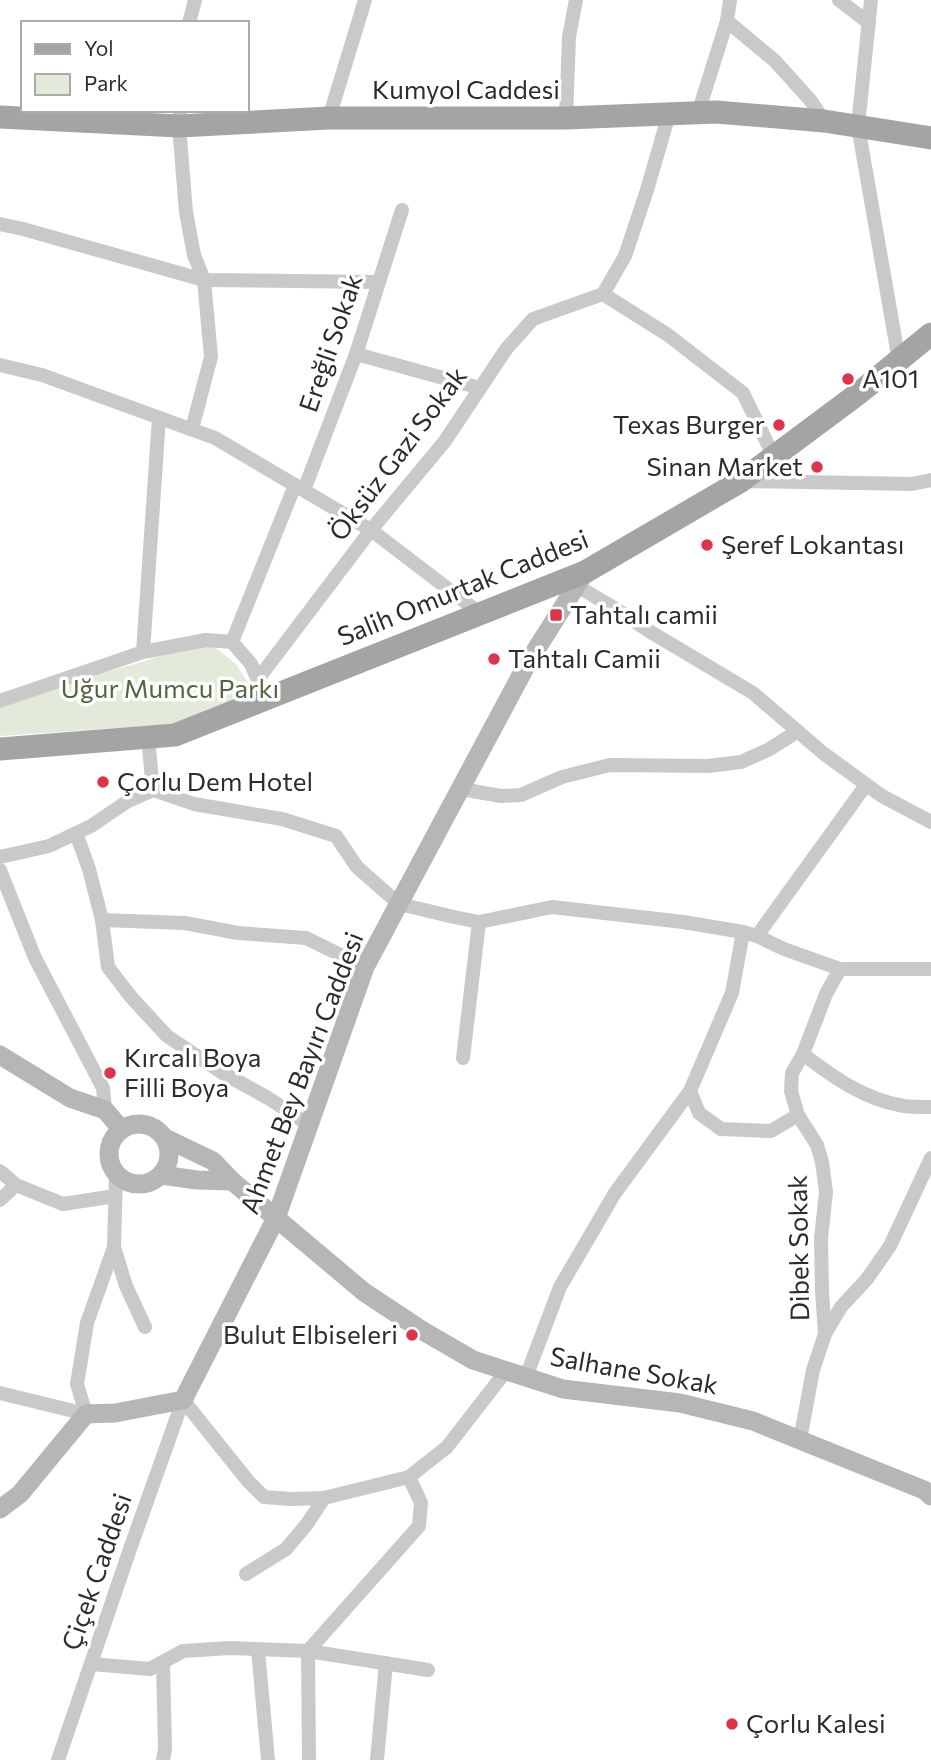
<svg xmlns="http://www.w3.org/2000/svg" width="931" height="1760" font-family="Commissioner,sans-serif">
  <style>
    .green { fill: #e3eada }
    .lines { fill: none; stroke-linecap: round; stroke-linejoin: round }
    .street { stroke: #c9c9c9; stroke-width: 14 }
    .secondary { stroke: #b6b6b6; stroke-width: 19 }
    .primary { stroke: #a4a4a4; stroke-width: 23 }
    .poi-dot { fill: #de3348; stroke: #fff; stroke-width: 2.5 }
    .labels { text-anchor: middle; stroke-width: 7; stroke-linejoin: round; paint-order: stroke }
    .street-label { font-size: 26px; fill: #2c2c2c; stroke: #fff }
    .poi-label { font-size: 26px; fill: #2c2c2c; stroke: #fff; text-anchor: start }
    .park-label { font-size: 26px; fill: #51663c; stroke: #fff }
  </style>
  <rect width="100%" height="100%" fill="#fff"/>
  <path class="green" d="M206,640L236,664L255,694L175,724L0,736V702L142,662Z"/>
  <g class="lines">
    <g class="street">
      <path d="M839,0L869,23"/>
      <path d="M871,0L858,126L899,361"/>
      <path d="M727,21L775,61L811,101L824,121"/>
      <path d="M189,23L195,0"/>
      <path d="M180,110L179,126L186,212L194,255L204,280L211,357L192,429"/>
      <path d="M698,113L727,21L730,0"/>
      <path d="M329,118L365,0"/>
      <path d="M566,118L569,37L576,0"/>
      <path d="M0,224L23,229L204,280L379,282"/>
      <path d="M603,294L668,335L743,393L774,457"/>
      <path d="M603,294L625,256L647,190L669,114"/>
      <path d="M356,354L480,388"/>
      <path d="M0,365L42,375L215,438L371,530L481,614"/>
      <path d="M741,481L912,484L931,480"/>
      <path d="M304,490L356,354L402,210"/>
      <path d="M577,586L616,609L649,631L753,693L823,753L882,796L931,822"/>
      <path d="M232,642L295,485"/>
      <path d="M143,652L159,418"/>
      <path d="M258,679L371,530L445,441L507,348L533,319L603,294"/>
      <path d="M0,701L143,652L206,640L232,642L251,664L260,685"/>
      <path d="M148,737L153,790"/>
      <path d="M461,789L501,796L521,795L562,777L610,765L708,766L741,762L768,750L798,731"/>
      <path d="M76,833L89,869L102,920L108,967L131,997L167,1036L221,1072L268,1098L309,1125"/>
      <path d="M0,857L49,846L91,826L128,801L153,790L194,804L282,819L336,836L357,867L399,904L454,917L479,922L552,907L683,922L743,932L757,936L784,949L840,969H931"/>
      <path d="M0,870L35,958L103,1088L105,1110"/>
      <path d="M102,920L185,923L238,933L306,938L365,967"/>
      <path d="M757,936L866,785"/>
      <path d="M803,1054C833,1077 865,1100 904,1106C913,1107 922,1107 931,1107"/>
      <path d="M463,1058L479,922"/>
      <path d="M690,1091L699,1113L721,1129L771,1131L798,1115"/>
      <path d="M0,1171L16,1185L63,1204L115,1196"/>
      <path d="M0,1200L16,1185"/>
      <path d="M114,1247L126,1286L145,1327"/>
      <path d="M825,1334L822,1291L821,1238L826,1192L822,1162L817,1145L798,1115L791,1091L792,1073L803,1054L826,994L840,969"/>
      <path d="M526,1377L560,1287L615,1193L690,1091L732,993L743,932"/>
      <path d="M0,1393L86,1414"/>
      <path d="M183,1400L248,1481L264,1497L291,1499L324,1498L409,1477L447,1447L506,1371"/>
      <path d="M86,1414L77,1384L87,1323L114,1247L116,1174"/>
      <path d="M800,1440L813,1370L825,1334L841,1307L867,1279L890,1246L931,1158"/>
      <path d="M246,1574L286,1549L307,1524L324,1498"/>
      <path d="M258,1650L268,1760"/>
      <path d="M163,1662L165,1749L163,1760"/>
      <path d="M91,1664L150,1669L183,1651L230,1648L308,1651L428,1670"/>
      <path d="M58,1760L130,1549L183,1400"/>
      <path d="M309,1760L308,1651L419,1526L421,1503L409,1477"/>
      <path d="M377,1760L386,1663"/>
    </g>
    <g class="secondary">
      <path d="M0,1055L70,1098L105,1110L121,1129"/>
      <circle cx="139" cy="1154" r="30"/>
      <path d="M165,1138L213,1161L232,1181L364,1292L423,1331L473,1360L563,1389L680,1403L753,1421L924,1490L931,1496"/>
      <path d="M161,1175L197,1180L232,1181"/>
      <path d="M0,1509L20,1494L86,1414L115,1413L183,1400L276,1218L365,967L527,664L585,572"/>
    </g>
    <g class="primary">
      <path d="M0,117L179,126L329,118H566L716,112L824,121L931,138"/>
      <path d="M0,749L175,735L585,572L741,481L859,393L931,334"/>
    </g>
  </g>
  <g class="poi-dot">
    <circle cx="848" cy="379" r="7"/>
    <circle cx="779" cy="425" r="7"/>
    <circle cx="817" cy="467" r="7"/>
    <circle cx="707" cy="545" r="7"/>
    <rect x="549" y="608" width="14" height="14" rx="3.5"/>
    <circle cx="494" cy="659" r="7"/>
    <circle cx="103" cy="782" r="7"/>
    <circle cx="110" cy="1073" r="7"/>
    <circle cx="412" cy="1335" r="7"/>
    <circle cx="732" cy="1724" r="7"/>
  </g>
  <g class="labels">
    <g class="street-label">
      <text x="466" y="99">Kumyol Caddesi</text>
      <text transform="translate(331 343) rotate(-71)" y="9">Ereğli Sokak</text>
      <text transform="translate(398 454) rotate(-53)" y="9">Öksüz Gazi Sokak</text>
      <text transform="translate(463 588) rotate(-22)" y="9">Salih Omurtak Caddesi</text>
      <text transform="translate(302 1073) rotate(-69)" y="9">Ahmet Bey Bayırı Caddesi</text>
      <text transform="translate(799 1248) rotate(-91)" y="9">Dibek Sokak</text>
      <text transform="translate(634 1371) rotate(10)" y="9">Salhane Sokak</text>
      <text transform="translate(97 1572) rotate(-71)" y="9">Çiçek Caddesi</text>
    </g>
    <g class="poi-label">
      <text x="862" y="388">A101</text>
      <text x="765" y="434" text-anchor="end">Texas Burger</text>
      <text x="803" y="476" text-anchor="end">Sinan Market</text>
      <text x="721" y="554">Şeref Lokantası</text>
      <text x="570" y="624">Tahtalı camii</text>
      <text x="508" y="668">Tahtalı Camii</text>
      <text x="117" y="791">Çorlu Dem Hotel</text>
      <text x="124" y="1067">Kırcalı Boya<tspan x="124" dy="30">Filli Boya</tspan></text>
      <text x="398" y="1344" text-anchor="end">Bulut Elbiseleri</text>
      <text x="746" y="1733">Çorlu Kalesi</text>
    </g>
    <g class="park-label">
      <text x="170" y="698">Uğur Mumcu Parkı</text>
    </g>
  </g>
  <rect x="21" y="21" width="228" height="91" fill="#ffffff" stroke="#ababab" stroke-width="2"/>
  <rect x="35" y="44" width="35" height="10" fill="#a4a4a4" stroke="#ababab" stroke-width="2"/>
  <text x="84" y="56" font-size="21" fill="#2c2c2c">Yol</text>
  <rect x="35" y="74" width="35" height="21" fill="#e3eada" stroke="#ababab" stroke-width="2"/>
  <text x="84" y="91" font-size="21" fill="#2c2c2c">Park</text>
</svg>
